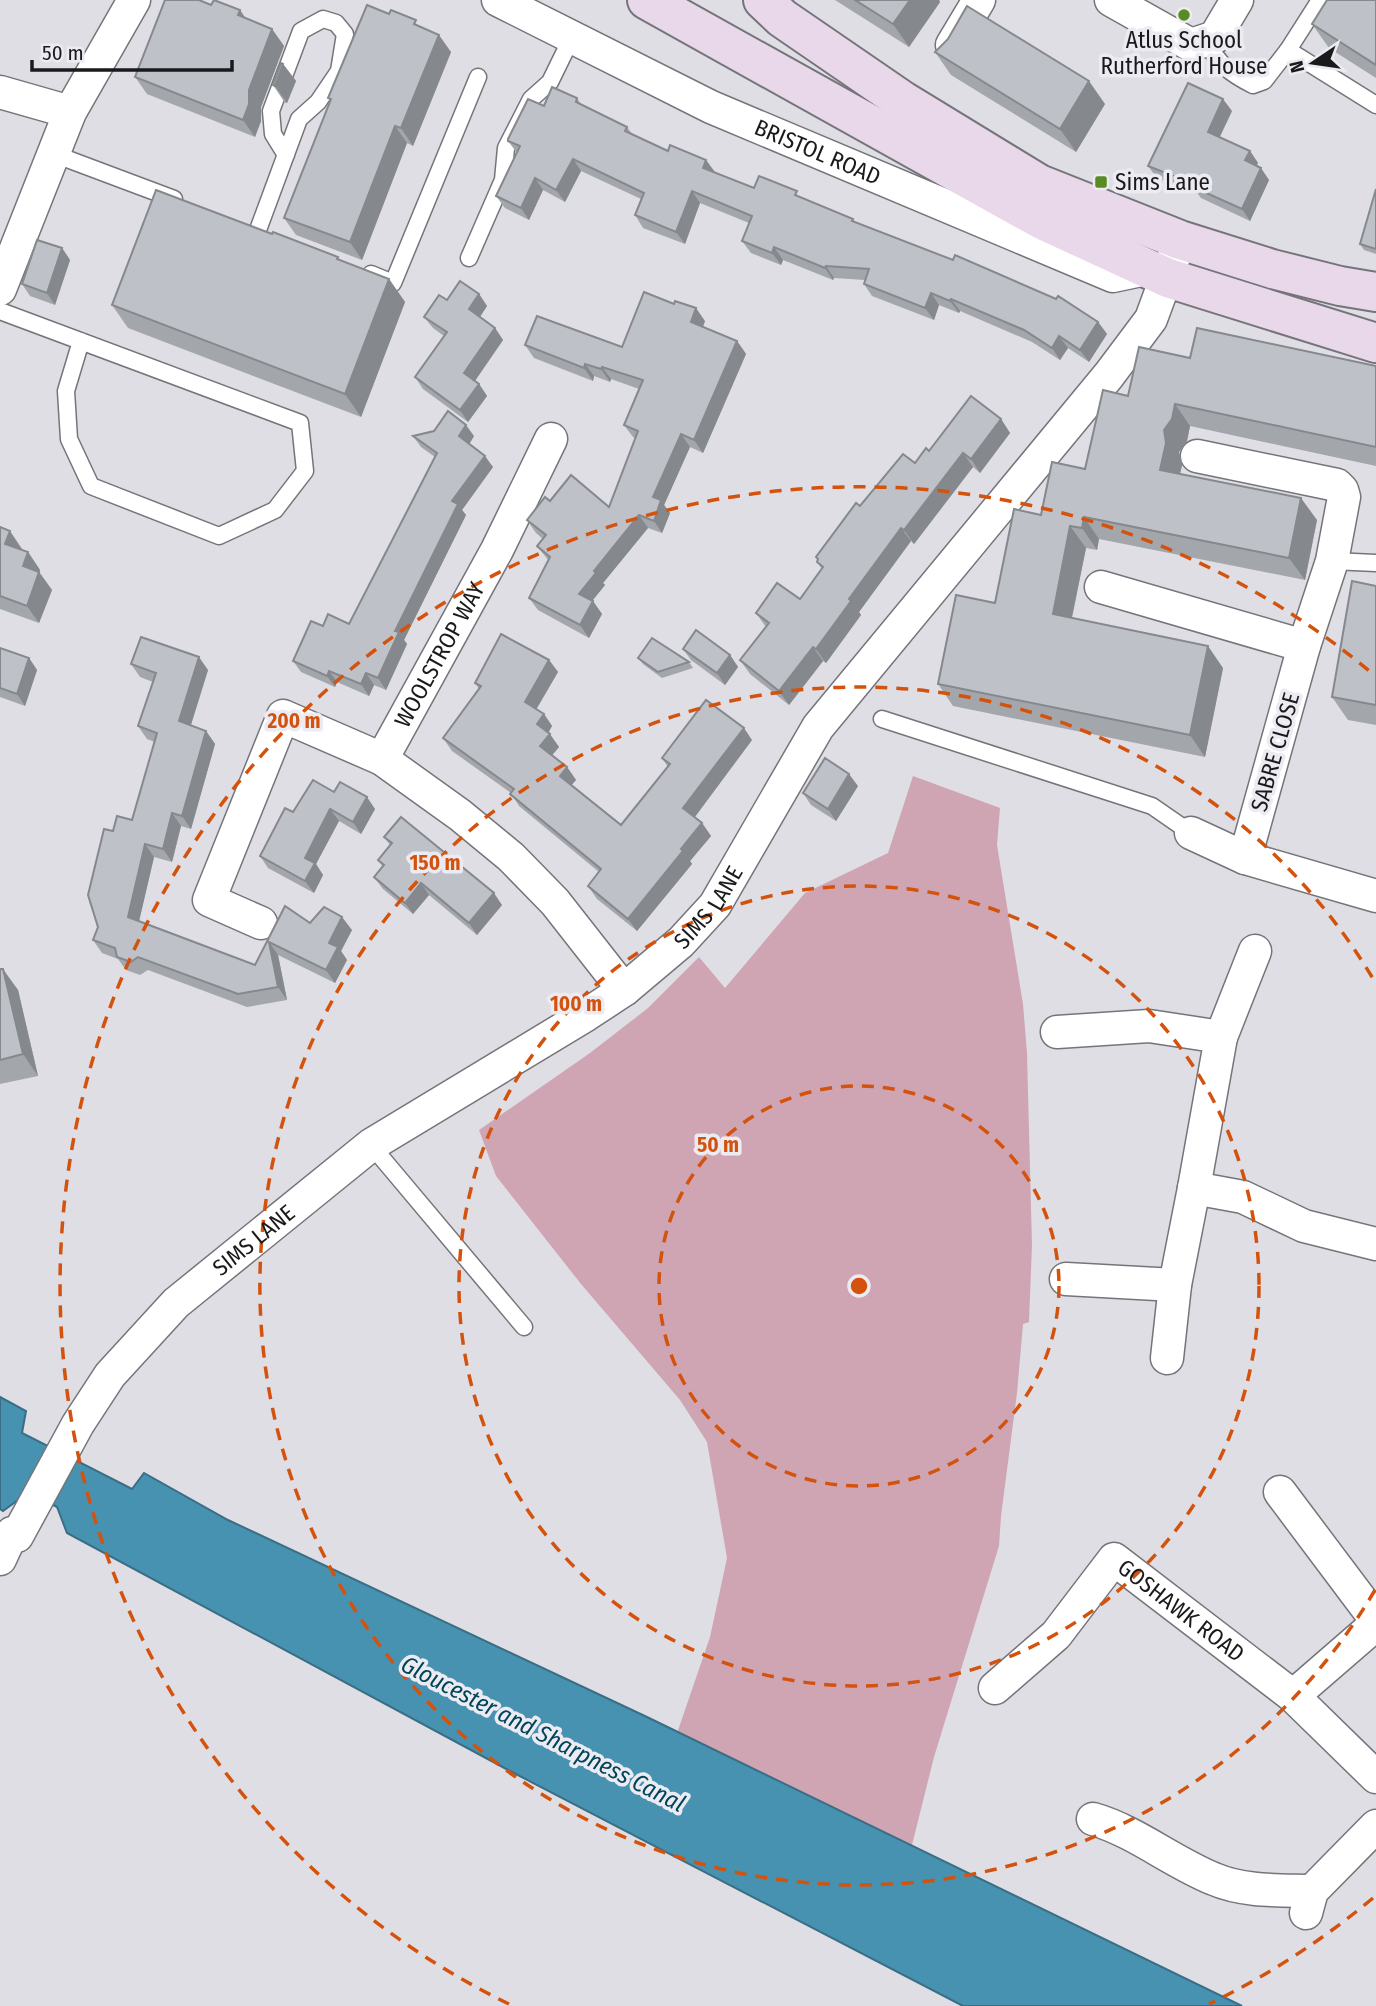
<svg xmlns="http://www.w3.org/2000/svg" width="1376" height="2006" font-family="'Fira Sans Condensed',sans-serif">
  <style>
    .green { fill: #d0a5b3 }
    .water { fill: #4792b1; stroke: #3a6e84; stroke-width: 2 }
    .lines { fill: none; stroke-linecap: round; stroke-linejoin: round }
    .service-casing { stroke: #75747a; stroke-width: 19 }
    .minor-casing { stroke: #75747a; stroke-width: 35 }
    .secondary-casing { stroke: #75747a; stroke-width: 42 }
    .service { stroke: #fff; stroke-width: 16 }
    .minor { stroke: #fff; stroke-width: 32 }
    .secondary { stroke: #e8d8e9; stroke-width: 38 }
    .wall { fill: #a3a7ac }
    .shaded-wall { fill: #85888c }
    .building { fill: #bec2c8; stroke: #85888c; stroke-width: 2 }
    .ring { fill: none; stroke: #d3530e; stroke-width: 3.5; stroke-dasharray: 12 9 }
    .poi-dot { fill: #598b22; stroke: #ecebf2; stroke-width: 2.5 }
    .labels { text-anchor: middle; stroke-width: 7; stroke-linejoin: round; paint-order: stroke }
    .poi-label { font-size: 23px; fill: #1a1a1c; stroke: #ecebf2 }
    .street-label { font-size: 23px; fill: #1a1a1c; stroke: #ecebf2 }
    .water-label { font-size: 24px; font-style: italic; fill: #01455b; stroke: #ecebf2 }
    .centre { fill: #d3530e; stroke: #ecebf2; stroke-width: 3.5 }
    .ring-label { font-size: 21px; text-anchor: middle; font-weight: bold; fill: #d3530e; stroke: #ecebf2; stroke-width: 7; stroke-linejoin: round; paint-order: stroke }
  </style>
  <rect width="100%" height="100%" fill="#dfdee5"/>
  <path class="green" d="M913,776L1000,808L997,845L1023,1004L1027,1053L1032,1245L1029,1322L1023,1324L1017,1393L1001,1516L999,1546L934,1757L908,1861L673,1745L710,1637L727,1558L707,1442L680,1400L581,1284L496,1176L479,1130L590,1053L648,1008L699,957L725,988L805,893L888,853Z"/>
  <path class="water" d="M0,1397L26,1411L22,1433L132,1489L144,1473L228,1520L647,1717L1242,2006H963L510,1771L67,1533L57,1507L29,1492L3,1511L0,1509Z"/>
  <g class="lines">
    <defs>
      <g id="service">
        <path d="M1205,41C1220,64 1227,72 1253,85L1264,81L1288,50L1320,0"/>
        <path d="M1288,50L1376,105"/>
        <path d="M54,154L174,199"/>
        <path d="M258,230L299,119L318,102L339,71L345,34L336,23L323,19L301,31L271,111L273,134L286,155"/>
        <path d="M469,258L503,180L506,148L531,99L550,82L572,37"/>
        <path d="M371,274L393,283L478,77"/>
        <path d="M0,311L300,423L305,471L275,510L219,536L91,486L69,439L66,391L81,341"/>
        <path d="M1332,561L1376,563"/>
        <path d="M882,719L1152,806L1191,833"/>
        <path d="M371,1145L524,1327"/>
      </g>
      <g id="minor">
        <path id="s1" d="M498,0L711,107L1113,276L1146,269"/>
        <path d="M1111,0L1191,45L1215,37L1237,0"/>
        <path d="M952,45L979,0"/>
        <path d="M0,92L70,112"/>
        <path d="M0,289L70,112L134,0"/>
        <path d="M1197,456L1337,485L1342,490L1344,497L1332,561L1304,646"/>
        <path d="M1101,587L1304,646L1245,858"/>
        <path id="s2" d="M382,759L497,550L551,439"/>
        <path d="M1191,833L1245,858L1376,896"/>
        <path d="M261,923L209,900L283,716L382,759L460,815L511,857L555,902L624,990"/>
        <path d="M1057,1032L1149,1026L1221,1037L1194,1188"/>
        <path d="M1221,1037L1255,951"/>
        <path d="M1066,1279L1175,1285"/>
        <path d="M1167,1358L1175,1285L1194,1188L1243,1197L1304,1226L1376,1244"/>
        <path d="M1280,1492L1376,1620"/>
        <path id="s3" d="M0,1559L12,1533L17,1536L78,1424L110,1375L176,1303L371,1145L586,1015L624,990L681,942L715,905L818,727L1109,375L1151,319L1175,254"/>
        <path d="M1376,1624L1293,1696L1376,1777"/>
        <path id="s4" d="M995,1688L1056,1635L1114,1559L1293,1696"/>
        <path d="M1093,1819C1135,1831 1172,1862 1214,1879C1244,1892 1280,1890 1312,1891"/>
        <path d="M1306,1913L1312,1891L1376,1826"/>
      </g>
      <g id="secondary">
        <path d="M647,0L1042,220L1168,278L1376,343"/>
        <path d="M763,0L782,18L903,101L1039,184L1180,240L1272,269L1340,286L1376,292"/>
      </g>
    </defs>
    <use href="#service" class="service-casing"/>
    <use href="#minor" class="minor-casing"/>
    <use href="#secondary" class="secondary-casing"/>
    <use href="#service" class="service"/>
    <use href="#minor" class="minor"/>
    <use href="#secondary" class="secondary"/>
  </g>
  <g class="wall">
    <path d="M835,0H939L940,2L909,47Z"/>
    <path d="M1376,0V78L1329,48L1312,24Z"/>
    <path d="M211,5L240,10L245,18L272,29L284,46L261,107V121L255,137L147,94L135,77Z"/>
    <path d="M420,27L451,52L413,146L407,143L362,260L296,235L284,218L330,101L328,98Z"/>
    <path d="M935,52L1105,104L1076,152L951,75Z"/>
    <path d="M283,64L296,81L287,103H285L273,85Z"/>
    <path d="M577,98L582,106L627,127L633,135L668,151L706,160L714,173L754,188L802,198L853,219L855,222L1098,322L1107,334L1089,362L1068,348L1060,360L1032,342L960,311L959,313L939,305L934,320L872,296L864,284L865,280L834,278L833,280L783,260L781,265L751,253L742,241L749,223L700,203L685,244L643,228L635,215L641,199L581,171L565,202L543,190L529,220L505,208L496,196L517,153L508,141L544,106Z"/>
    <path d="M1232,111L1220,137L1250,151L1258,163L1256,166L1269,180L1250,221L1201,198L1198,194L1157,178L1148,166Z"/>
    <path d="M1376,189V254L1364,250L1360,244Z"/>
    <path d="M272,234L338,257L341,261L389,279L405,302L361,417L128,328L112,305Z"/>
    <path d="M62,248L70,260L55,305L30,296L22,284Z"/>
    <path d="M479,294L487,306L480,317L495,328L503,340L475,381L479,384L487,396L468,422L423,389L415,377L444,336L433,328L424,317L447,300Z"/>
    <path d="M705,321L703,327L737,341L746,354L703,453L690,447L664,505L670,513L662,533L648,528L603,583L605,585L592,601L602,614L589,638L538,610L529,598L549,561L537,546L543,539L536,533L527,520L550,501L609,507L635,438L633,437L624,425L639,389L611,379L610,382L594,376L593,381L534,358L525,345L622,347Z"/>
    <path d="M1190,358L1376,366V466L1190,426L1187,441L1179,452L1182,465L1180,474L1317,520L1305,580L1099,539L1097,550L1086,548L1072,618L1223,668L1205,757L953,706L938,684L995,603L1041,515L1085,469L1128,396Z"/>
    <path d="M1001,419L1010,433L980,473L973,467L914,544L911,541L859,612L861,615L826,663L823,661L789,705L750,674L740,660L766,627L756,613L800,599L822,569L817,562L818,560L816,557L860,506L929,451Z"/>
    <path d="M413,436H474L469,444L493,467L462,510L466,515L404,640L407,644L386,690L374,685L369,696L337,682L335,687L301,672L293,661L323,626L349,624L435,457L421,447Z"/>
    <path d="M0,527L22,549V550L28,552L40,570L39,572L52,590L39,623L0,609Z"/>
    <path d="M1376,586V725L1348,720L1332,697Z"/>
    <path d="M0,648L29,658L37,670L25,706L0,697Z"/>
    <path d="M683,649L730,655L738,667L725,685L691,660Z"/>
    <path d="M638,658L689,662L693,668L662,678L643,664Z"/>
    <path d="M549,660L558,672L536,709L544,714L552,726L548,733L559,747L552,755L567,767L576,780L571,785L621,825L668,767L662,758L752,740L694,817L702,823L711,836L690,861L692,864L637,931L597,899L588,886L599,872L519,806L511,793L452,751L443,738L479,689L475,683Z"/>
    <path d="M131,664L208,670L191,725L206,731L215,744L191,829L181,826L172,862L154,857L139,921L255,965L285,906L310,923L352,930L341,951L347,960L335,983L278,955L287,1000L247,1007L148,970L140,975L126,970L118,959L102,953L93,940L98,927L113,831L132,820L155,742L147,739L138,726L153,682L140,677Z"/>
    <path d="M858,786L836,821L811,805L803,793Z"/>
    <path d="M334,792L375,809L361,834L339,821L316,864L323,875L314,893L268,868L260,856Z"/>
    <path d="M384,837L502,905L477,935L429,895L413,914L383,889L374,877L383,867L378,860L390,845Z"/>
    <path d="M0,969L18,990L38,1076L0,1084Z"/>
  </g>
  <g class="shaded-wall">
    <path d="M910,0H939L940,2L909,47L893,24Z"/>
    <path d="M240,10L252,28L238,15Z"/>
    <path d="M272,29L284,46L261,107V121L255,137L243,120L249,90Z"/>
    <path d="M439,35L451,52L413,146L401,128Z"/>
    <path d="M283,64L296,81L287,103L275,86Z"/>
    <path d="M1089,81L1105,104L1076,152L1060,129Z"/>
    <path d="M1223,99L1232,111L1216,144L1208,132Z"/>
    <path d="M395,126L407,143L362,260L350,242Z"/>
    <path d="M1250,151L1258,163L1253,172L1245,160Z"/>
    <path d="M573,159L581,171L565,202L556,190Z"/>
    <path d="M706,160L715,172L711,180L703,168Z"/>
    <path d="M1261,168L1269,180L1250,221L1242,209Z"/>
    <path d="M535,178L543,190L529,220L521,208Z"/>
    <path d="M692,191L700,203L685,244L676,232Z"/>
    <path d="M774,247L783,260L781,265L772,253Z"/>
    <path d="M62,248L70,260L55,305L47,293Z"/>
    <path d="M826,266L834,278L833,280L825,268Z"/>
    <path d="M389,279L405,302L361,417L345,394Z"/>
    <path d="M931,293L939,305L934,320L925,308Z"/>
    <path d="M479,294L487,306L477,321L469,309Z"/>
    <path d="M951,299L960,311L959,313L950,301Z"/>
    <path d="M696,308L705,321L700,334L691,322Z"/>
    <path d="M1098,322L1107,334L1089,362L1080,350Z"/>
    <path d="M495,328L503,340L472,385L464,373Z"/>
    <path d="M1059,336L1068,348L1060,360L1052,348Z"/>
    <path d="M737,341L746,354L703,453L694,440Z"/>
    <path d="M585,364L594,376L593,381L584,368Z"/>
    <path d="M602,367L611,379L610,382L601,369Z"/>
    <path d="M479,384L487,396L468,422L460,410Z"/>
    <path d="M1175,404L1190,426L1187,441L1179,452L1182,465L1176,492L1160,470L1164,430Z"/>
    <path d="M1001,419L1010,433L980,473L971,459Z"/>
    <path d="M466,425L474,436L467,448L459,436Z"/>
    <path d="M681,434L690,447L664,505L670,513L662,533L654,521L653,497Z"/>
    <path d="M963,453L973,467L914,544L904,530Z"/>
    <path d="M485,456L493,467L462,510L466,515L404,640L407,644L386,690L378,678L395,631L452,501Z"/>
    <path d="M1301,498L1317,520L1305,580L1289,558Z"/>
    <path d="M639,515L648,528L603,583L605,585L588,606L579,594L594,571Z"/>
    <path d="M1084,517L1099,539L1097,550L1082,528Z"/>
    <path d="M1070,526L1086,548L1068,636L1053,614Z"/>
    <path d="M901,528L911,541L859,612L861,615L826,663L816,649L849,599Z"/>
    <path d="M10,531L22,549L18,561L5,544Z"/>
    <path d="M28,552L40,570L35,583L23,566Z"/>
    <path d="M39,572L52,590L39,623L27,606Z"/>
    <path d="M593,601L602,614L589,638L580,625Z"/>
    <path d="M1208,646L1223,668L1205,757L1190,735Z"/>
    <path d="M813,647L823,661L789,705L779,691Z"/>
    <path d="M730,655L738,667L725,685L717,673Z"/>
    <path d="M199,657L208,670L188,734L179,721Z"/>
    <path d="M29,658L37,670L25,706L17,694Z"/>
    <path d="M549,660L558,672L533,715L525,702Z"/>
    <path d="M329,671L337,682L335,687L327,676Z"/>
    <path d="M366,673L374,685L369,696L361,684Z"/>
    <path d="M544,714L552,726L546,737L537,724Z"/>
    <path d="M744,728L752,740L692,821L683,808Z"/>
    <path d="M206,731L215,744L191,829L182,816Z"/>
    <path d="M550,734L559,747L549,759L540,746Z"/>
    <path d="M567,767L576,780L569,788L560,776Z"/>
    <path d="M849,774L858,786L836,821L828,809Z"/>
    <path d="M367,797L375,809L361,834L353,822Z"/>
    <path d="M330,809L339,821L316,864L323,875L314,893L305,881V858Z"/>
    <path d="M172,813L181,826L172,862L163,849Z"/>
    <path d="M702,823L711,836L690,861L692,864L637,931L628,919Z"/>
    <path d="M145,844L154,857L137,930L128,917Z"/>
    <path d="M421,883L429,895L413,914L405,903Z"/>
    <path d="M494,893L502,905L477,935L469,923Z"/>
    <path d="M342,917L352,930L341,951L347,960L335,983L326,970L329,943Z"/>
    <path d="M269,942L278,955L287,1000L278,987Z"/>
    <path d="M3,969L18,990L38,1076L23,1054Z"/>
  </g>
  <g class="building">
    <path d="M165,0H199L211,5L214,0L240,10L238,15L272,29L249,90V104L243,120L135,77Z"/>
    <path d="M855,0H910L893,24Z"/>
    <path d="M1327,0H1376V65L1312,24Z"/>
    <path d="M367,5L389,14L391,10L416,20L414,24L439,35L401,128L395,126L350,242L284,218L331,99L328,98Z"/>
    <path d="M967,6L1089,81L1060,129L935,52L948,39Z"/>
    <path d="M281,63L283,64L275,86L273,85Z"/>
    <path d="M1188,83L1223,99L1208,132L1250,151L1245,160L1261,168L1242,209L1193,187L1194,184L1148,166Z"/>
    <path d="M552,87L577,98L576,102L627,127L625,131L668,151L670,145L706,160L703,168L754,188L759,176L797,191L795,195L853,219L852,221L953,260L955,255L1056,299L1058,296L1098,322L1080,350L1059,336L1052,348L1024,330L951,299L950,301L931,293L925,308L864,284L869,269L826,266L825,268L774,247L772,253L742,241L752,216L692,191L676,232L635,215L644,193L573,159L556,190L535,178L521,208L496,196L520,146L508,141V139L528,99L544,106Z"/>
    <path d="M1376,189V249L1360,244Z"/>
    <path d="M156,190L272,234L273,232L338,257L337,259L389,279L345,394L112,305Z"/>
    <path d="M37,240L62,248L47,293L22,284Z"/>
    <path d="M460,281L479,294L469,309L495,328L464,373L479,384L460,410L415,377L447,332L424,317L439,295L447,300Z"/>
    <path d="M644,292L674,304L675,301L696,308L691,322L737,341L694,440L681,434L653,497L661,500L654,521L639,515L594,571L596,573L579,594L593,601L580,625L529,598L550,557L537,546L546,535L527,520L545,497L550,501L571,475L609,507L638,431L624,425L643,380L602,367L601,369L585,364L584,368L525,345L537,316L622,347Z"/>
    <path d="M1197,328L1376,366V447L1175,404L1172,419L1164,430L1166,443L1160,470L1301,498L1289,558L1084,517L1082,528L1070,526L1053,614L1208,646L1190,735L938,684L956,595L995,603L1014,509L1041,515L1052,462L1085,469L1103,390L1128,396L1139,347L1190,358Z"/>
    <path d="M971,396L1001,419L971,459L963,453L904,530L901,528L849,599L851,601L816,649L813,647L779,691L740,660L769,623L756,613L777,583L800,599L823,567L817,562L818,559L816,557L856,503L860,506L903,454L915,463L926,448L929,451Z"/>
    <path d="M448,411L466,425L459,436L485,456L452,501L458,504L395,631L399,632L378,678L366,673L361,684L329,671L327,676L293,661L311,621L323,626L328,614L349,624L437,453L413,436L434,431Z"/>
    <path d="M0,527L10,531L5,544L28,552L23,566L39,572L27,606L0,596Z"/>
    <path d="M1352,581L1376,586V705L1332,697Z"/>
    <path d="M696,630L730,655L717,673L683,649Z"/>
    <path d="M501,634L549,660L525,702L544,714L537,724L550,734L540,746L567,767L560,776L621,825L670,764L662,758L706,700L744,728L683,808L702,823L681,849L683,851L628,919L588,886L601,869L510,794L514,789L443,738L481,686L475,683Z"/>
    <path d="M141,637L199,657L179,721L206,731L182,816L172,813L163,849L145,844L128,917L255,965L285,906L310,923L324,907L342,917L329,943L338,947L326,970L269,942L278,987L238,994L138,957L131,962L117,957L115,948L93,940L98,927L88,895L104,829L113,831L117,816L132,820L157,733L138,726L156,673L131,664Z"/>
    <path d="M652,638L689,662L658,672L638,658Z"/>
    <path d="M0,648L29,658L17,694L0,688Z"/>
    <path d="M825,758L849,774L828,809L803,793Z"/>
    <path d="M313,780L334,792L340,782L367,797L353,822L330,809L305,858L315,863L305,881L260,856L285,808L293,812Z"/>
    <path d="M401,817L494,893L469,923L421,883L405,903L374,877L384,865L378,860L392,843L384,837Z"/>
    <path d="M0,969H3L23,1054L0,1060Z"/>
  </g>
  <g class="ring">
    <circle cx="859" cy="1286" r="200"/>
    <circle cx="859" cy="1286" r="400"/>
    <path d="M1375 1590A599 599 0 1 1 1375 982"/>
    <path d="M1373 1898A799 799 0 0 1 1209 2004M509 2004A799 799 0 1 1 1373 674"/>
  </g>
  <g class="poi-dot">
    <circle cx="1184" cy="15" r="7"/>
    <rect x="1094" y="175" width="14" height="14" rx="3.5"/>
  </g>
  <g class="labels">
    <g class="poi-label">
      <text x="1184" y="48">Atlus School<tspan x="1184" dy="26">Rutherford House</tspan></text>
      <text x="1115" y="190" text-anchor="start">Sims Lane</text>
    </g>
    <g class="street-label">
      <text dy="8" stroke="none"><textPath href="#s1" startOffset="354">BRISTOL ROAD</textPath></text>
      <text dy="8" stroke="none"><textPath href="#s2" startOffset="119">WOOLSTROP WAY</textPath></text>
      <text transform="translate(1275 752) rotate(-74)" y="8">SABRE CLOSE</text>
      <text dy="8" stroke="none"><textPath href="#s3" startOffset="985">SIMS LANE</textPath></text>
      <text dy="8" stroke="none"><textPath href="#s3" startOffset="418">SIMS LANE</textPath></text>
      <text dy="8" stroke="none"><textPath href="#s4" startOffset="261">GOSHAWK ROAD</textPath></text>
    </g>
    <g class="water-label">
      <text transform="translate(543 1734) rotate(27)" y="8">Gloucester and Sharpness Canal</text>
    </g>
  </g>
  <circle cx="859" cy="1286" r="10" class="centre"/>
  <g class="ring-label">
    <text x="294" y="728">200 m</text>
    <text x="435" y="870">150 m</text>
    <text x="576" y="1011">100 m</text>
    <text x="718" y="1152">50 m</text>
  </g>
  <g transform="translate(1313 63) rotate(257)" stroke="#ecebf2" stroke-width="5" paint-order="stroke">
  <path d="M0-5L12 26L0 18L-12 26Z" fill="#1a1a1c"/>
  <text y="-10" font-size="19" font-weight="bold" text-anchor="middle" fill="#1a1a1c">N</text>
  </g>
  <path d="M32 60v10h200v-10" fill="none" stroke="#1a1a1c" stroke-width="3.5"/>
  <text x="42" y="60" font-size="21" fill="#1a1a1c" stroke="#ecebf2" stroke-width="5" paint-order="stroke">50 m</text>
</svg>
